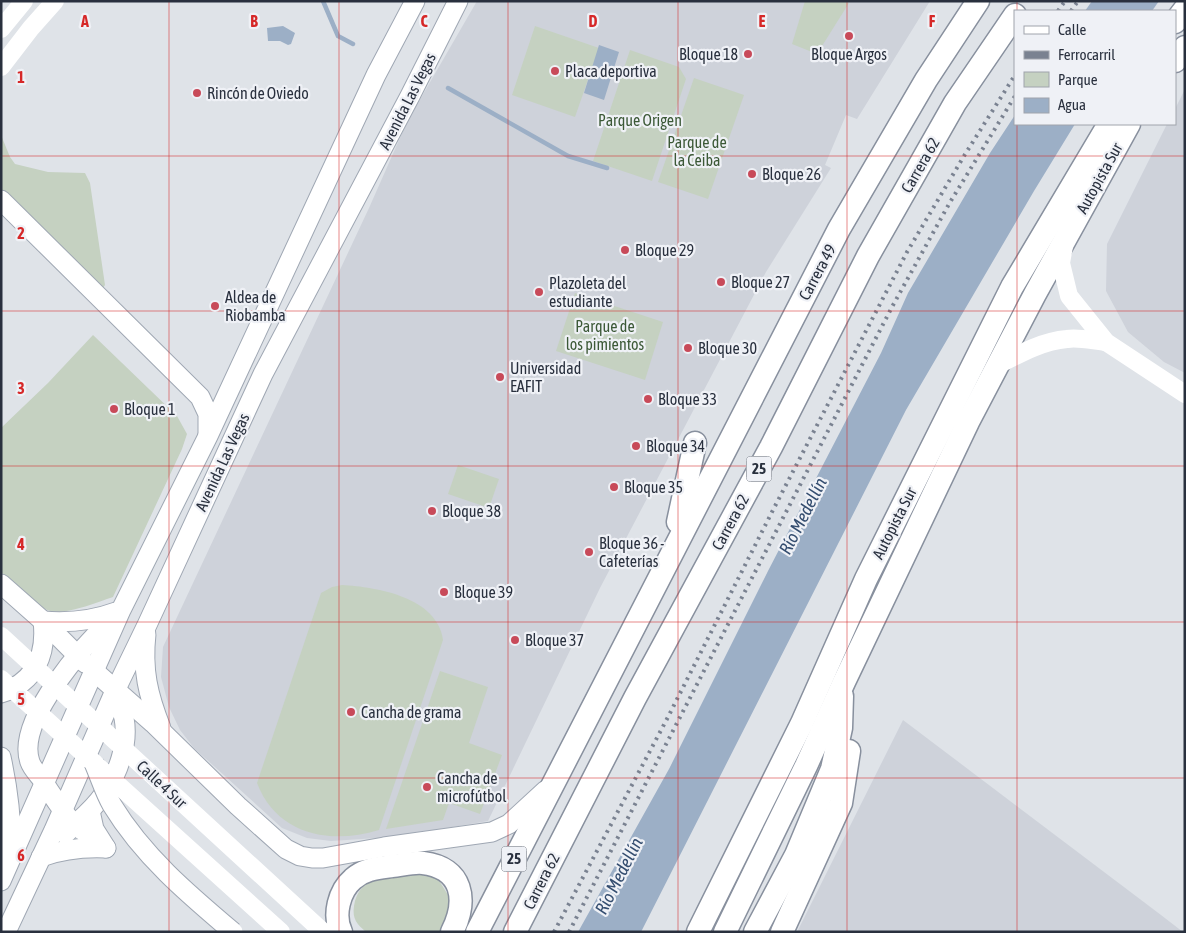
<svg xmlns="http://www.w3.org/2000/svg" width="1186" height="933" font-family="'Asap Condensed',sans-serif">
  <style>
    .built { fill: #ced2da }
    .green { fill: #c5d1c1 }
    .water { fill: #9cafc6 }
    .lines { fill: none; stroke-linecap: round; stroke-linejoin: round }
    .stream { stroke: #9cafc6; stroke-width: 4.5 }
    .primary-casing { stroke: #9fa7b3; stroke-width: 21 }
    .highway-casing { stroke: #88909e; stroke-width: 25 }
    .secondary { stroke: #fff; stroke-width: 18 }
    .primary { stroke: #fff; stroke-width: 19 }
    .highway { stroke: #fff; stroke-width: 22 }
    .rail { stroke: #7a8291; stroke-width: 4; stroke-dasharray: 2.5 5; stroke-linecap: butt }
    .primary-bridge-casing { stroke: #9fa7b3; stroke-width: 21; stroke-linecap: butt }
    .secondary-bridge { stroke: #fff; stroke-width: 18 }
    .primary-bridge { stroke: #fff; stroke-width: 19 }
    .grid { fill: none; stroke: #d62828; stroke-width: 1; stroke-opacity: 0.55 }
    .poi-dot { fill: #c84a59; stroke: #eff1f6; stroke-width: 2 }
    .labels { text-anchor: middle; stroke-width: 4.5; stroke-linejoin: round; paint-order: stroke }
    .shield { fill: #eff1f6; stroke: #646a75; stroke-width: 1 }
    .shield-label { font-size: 15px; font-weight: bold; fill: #29303e }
    .poi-label { font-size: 16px; fill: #29303e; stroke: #eff1f6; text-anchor: start }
    .street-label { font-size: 16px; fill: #29303e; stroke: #eff1f6 }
    .park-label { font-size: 16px; fill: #3c5937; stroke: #eff1f6 }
    .water-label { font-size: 18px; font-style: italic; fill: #354e70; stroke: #eff1f6 }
    .grid-label { font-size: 16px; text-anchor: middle; font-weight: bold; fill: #d62828; stroke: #eff1f6; stroke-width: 4.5; stroke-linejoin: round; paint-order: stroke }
  </style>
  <rect width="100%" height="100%" fill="#dfe3e8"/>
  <g class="built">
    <path d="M477,1H930L857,119L846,115L825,165L831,168L766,272L600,588L488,821L393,837L331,841L307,838L282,828L194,748L180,730L169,707L161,677L163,647L369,208L407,122Z"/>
    <path d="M1185,89V373L1164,362L1128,332L1106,291L1107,244L1167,124H1175V109Z"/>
    <path d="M903,720L1161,915L1183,932H797Z"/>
  </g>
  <g class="green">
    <path d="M805,1H843L849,3L817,54L792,44Z"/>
    <path d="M535,26L599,48L575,117L512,95Z"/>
    <path d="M630,50L679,67L686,79L652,181L593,161Z"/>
    <path d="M694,78L744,95L708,199L658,182Z"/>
    <path d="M1,135L10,157L15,164L48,172L85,173L90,183L105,285L101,291L1,197Z"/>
    <path d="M575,293L663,322L645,380L556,351Z"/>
    <path d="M93,335L177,416L187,434L182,449L113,597C98,602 73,612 57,612C38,612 14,585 1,572V428L48,383Z"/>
    <path d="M458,465L499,479L489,508L448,494Z"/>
    <path d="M342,585C377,587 437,597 443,640L379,830C330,845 277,835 257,783L321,593L332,587Z"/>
    <path d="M440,671L488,687L469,743L502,755L480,814L449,803L443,820L386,829Z"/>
    <path d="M415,871L438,879L450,898L444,932H366C357,924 352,919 354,906C359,875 389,875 415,871Z"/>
  </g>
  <g class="water">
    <path d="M1092,1H1159L1152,11H1085Z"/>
    <path d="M283,26L295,33L291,44L288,45L280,41H268L267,28Z"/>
    <path d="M599,45L619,52L604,100L584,93Z"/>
    <path d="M1015,115V124H1075L1034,191L906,410L641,932H578L669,769L768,571L881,353L908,293L990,153Z"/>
  </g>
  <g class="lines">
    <g class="stream">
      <path d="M323,1L338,36L353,44"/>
      <path d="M448,88L568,156L607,168"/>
    </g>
    <defs>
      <g id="primary">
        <path d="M1,200L200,397L208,414V434"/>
        <path d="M1,584L43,621L85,663"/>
        <path d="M43,621C68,623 92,621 116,612"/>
        <path d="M146,634C142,670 148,695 161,728"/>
        <path d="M94,671L153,723L238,806L286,849L300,856L312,858H323L384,847L492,832L509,824L546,790"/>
        <path d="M1,693C35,682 47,655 43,621"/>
        <path d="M1,757C8,789 12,822 11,855"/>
        <path d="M90,811L94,829L106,848"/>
        <path d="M74,825C62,810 51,794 41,778C37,773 32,768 30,762C15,720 86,643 115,616"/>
        <path d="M65,834C78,821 93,810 103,795C118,774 129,744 124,718C122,710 117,701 114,693"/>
        <path d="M41,857C63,849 83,847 106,848"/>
        <path d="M1,881L121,610L208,436L376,75L415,1"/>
        <path d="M6,932L54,830L114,693L147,625L263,374L410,96L458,1"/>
      </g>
      <g id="highway">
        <path d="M1175,22L1185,9"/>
        <path d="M1175,61L1185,47"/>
        <path d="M678,522L695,443"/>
        <path d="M341,932C333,915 339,891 353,879C364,869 378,868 392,866C402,865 413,862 423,863C463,868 468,900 452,932"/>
        <path d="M477,932L839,229L926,80L978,1"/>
        <path d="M515,932L635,698L771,447L868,256L955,103L1015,15"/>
        <path d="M698,932L802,723L866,579L1012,287L1109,124"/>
        <path d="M725,932L806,766L844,682L968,422L1035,294L1129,124"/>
        <path d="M755,932L796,855L832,769L841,728L842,696"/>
        <path d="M782,932L841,803L849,751"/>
      </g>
    </defs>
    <use href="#primary" class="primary-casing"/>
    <use href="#highway" class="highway-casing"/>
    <g class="secondary">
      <path d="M1,29L24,1"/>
      <path d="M1,67L31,28L55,1"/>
      <path d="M1064,246L1061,263L1069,296L1106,342L1185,394"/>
      <path d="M1000,364C1021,353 1043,341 1067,339C1079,337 1094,341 1106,342"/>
      <path d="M74,825L106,848"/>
    </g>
    <use href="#primary" class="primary"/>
    <use href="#highway" class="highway"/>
    <g class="rail">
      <path d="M1058,11L1065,1"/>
      <path d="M1071,11L1078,1"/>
      <path d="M554,932L668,717L773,510L907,252L964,156L1015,75"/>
      <path d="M569,932L892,307L949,204L1015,96"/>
    </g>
    <defs>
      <path id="primary-bridge" d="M94,763C100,777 105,793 112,805C143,856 188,894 233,932"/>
    </defs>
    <use href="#primary-bridge" class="primary-bridge-casing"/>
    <g class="secondary-bridge">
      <path d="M1,636L323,932"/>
      <path d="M1,679L281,932"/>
    </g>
    <use href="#primary-bridge" class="primary-bridge"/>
  </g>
  <path class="grid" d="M169,1V932M339,1V932M508,1V932M678,1V932M847,1V932M1017,1V11M1017,124V932M1,156H1185M1,311H1185M1,466H1185M1,622H1185M1,778H1185"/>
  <g class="poi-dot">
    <circle cx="849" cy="36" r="5"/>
    <circle cx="748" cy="54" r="5"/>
    <circle cx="555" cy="71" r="5"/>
    <circle cx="197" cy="93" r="5"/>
    <circle cx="752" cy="174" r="5"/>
    <circle cx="625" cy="250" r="5"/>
    <circle cx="721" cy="282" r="5"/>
    <circle cx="539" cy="292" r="5"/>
    <circle cx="215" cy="306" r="5"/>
    <circle cx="688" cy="348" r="5"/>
    <circle cx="500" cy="377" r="5"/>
    <circle cx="648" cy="399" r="5"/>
    <circle cx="114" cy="409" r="5"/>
    <circle cx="636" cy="446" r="5"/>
    <circle cx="614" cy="487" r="5"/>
    <circle cx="432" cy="511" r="5"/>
    <circle cx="589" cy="552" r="5"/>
    <circle cx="444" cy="592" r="5"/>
    <circle cx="515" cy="640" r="5"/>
    <circle cx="351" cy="712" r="5"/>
    <circle cx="427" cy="787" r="5"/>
  </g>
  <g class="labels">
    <g class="shield">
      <rect x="746.5" y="456.5" width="25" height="25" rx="4"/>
      <rect x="501.5" y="846.5" width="25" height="25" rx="4"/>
    </g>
    <g class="shield-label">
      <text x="759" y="474">25</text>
      <text x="514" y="864">25</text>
    </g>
    <g class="poi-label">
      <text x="738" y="60" text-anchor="end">Bloque 18</text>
      <text x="849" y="60" text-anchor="middle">Bloque Argos</text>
      <text x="565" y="77">Placa deportiva</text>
      <text x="207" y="99">Rincón de Oviedo</text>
      <text x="762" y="180">Bloque 26</text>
      <text x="635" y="256">Bloque 29</text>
      <text x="731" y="288">Bloque 27</text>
      <text x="549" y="289">Plazoleta del<tspan x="549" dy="18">estudiante</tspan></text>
      <text x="225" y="303">Aldea de<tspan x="225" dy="18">Riobamba</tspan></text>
      <text x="698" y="354">Bloque 30</text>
      <text x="510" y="374">Universidad<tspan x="510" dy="18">EAFIT</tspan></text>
      <text x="658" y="405">Bloque 33</text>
      <text x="124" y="415">Bloque 1</text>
      <text x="646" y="452">Bloque 34</text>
      <text x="624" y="493">Bloque 35</text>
      <text x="442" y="517">Bloque 38</text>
      <text x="599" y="549">Bloque 36 -<tspan x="599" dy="18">Cafeterías</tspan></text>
      <text x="454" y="598">Bloque 39</text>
      <text x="525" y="646">Bloque 37</text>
      <text x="361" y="718">Cancha de grama</text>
      <text x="437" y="784">Cancha de<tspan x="437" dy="18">microfútbol</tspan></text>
    </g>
    <g class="street-label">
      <text transform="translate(407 101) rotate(-63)" y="6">Avenida Las Vegas</text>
      <text transform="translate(920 165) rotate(-60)" y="6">Carrera 62</text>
      <text transform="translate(1099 178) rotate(-61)" y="6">Autopista Sur</text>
      <text transform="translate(817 272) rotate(-62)" y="6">Carrera 49</text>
      <text transform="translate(222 462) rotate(-65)" y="6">Avenida Las Vegas</text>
      <text transform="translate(730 522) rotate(-62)" y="6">Carrera 62</text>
      <text transform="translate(894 523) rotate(-63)" y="6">Autopista Sur</text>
      <text transform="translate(162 784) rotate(43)" y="6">Calle 4 Sur</text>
      <text transform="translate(541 881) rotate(-63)" y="6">Carrera 62</text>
    </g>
    <g class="park-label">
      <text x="640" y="126">Parque Origen</text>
      <text x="697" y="148">Parque de<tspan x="697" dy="18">la Ceiba</tspan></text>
      <text x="605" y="332">Parque de<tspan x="605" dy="18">los pimientos</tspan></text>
    </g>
    <g class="water-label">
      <text transform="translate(803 516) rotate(-63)" y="6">Río Medellín</text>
      <text transform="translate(619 876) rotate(-63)" y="6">Río Medellín</text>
    </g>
  </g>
  <g class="grid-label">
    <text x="85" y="27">A</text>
    <text x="254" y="27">B</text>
    <text x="424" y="27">C</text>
    <text x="593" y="27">D</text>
    <text x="762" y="27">E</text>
    <text x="932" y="27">F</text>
    <text x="21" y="83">1</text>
    <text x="21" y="239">2</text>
    <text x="21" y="394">3</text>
    <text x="21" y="550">4</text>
    <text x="21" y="705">5</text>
    <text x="21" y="861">6</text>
  </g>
  <rect width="1186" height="933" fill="none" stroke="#29303e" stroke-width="5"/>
  <rect x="1014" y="10" width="162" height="115" fill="#eff1f6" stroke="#a0a4ac"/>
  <rect x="1024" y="26" width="25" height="8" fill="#ffffff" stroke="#a0a4ac"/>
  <text x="1058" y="35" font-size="15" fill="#29303e">Calle</text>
  <rect x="1024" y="51" width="25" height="8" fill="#7a8291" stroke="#a0a4ac"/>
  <text x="1058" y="60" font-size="15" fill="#29303e">Ferrocarril</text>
  <rect x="1024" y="72" width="25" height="15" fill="#c5d1c1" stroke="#a0a4ac"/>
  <text x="1058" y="85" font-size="15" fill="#29303e">Parque</text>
  <rect x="1024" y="98" width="25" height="15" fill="#9cafc6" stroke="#a0a4ac"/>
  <text x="1058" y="110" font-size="15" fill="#29303e">Agua</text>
</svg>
